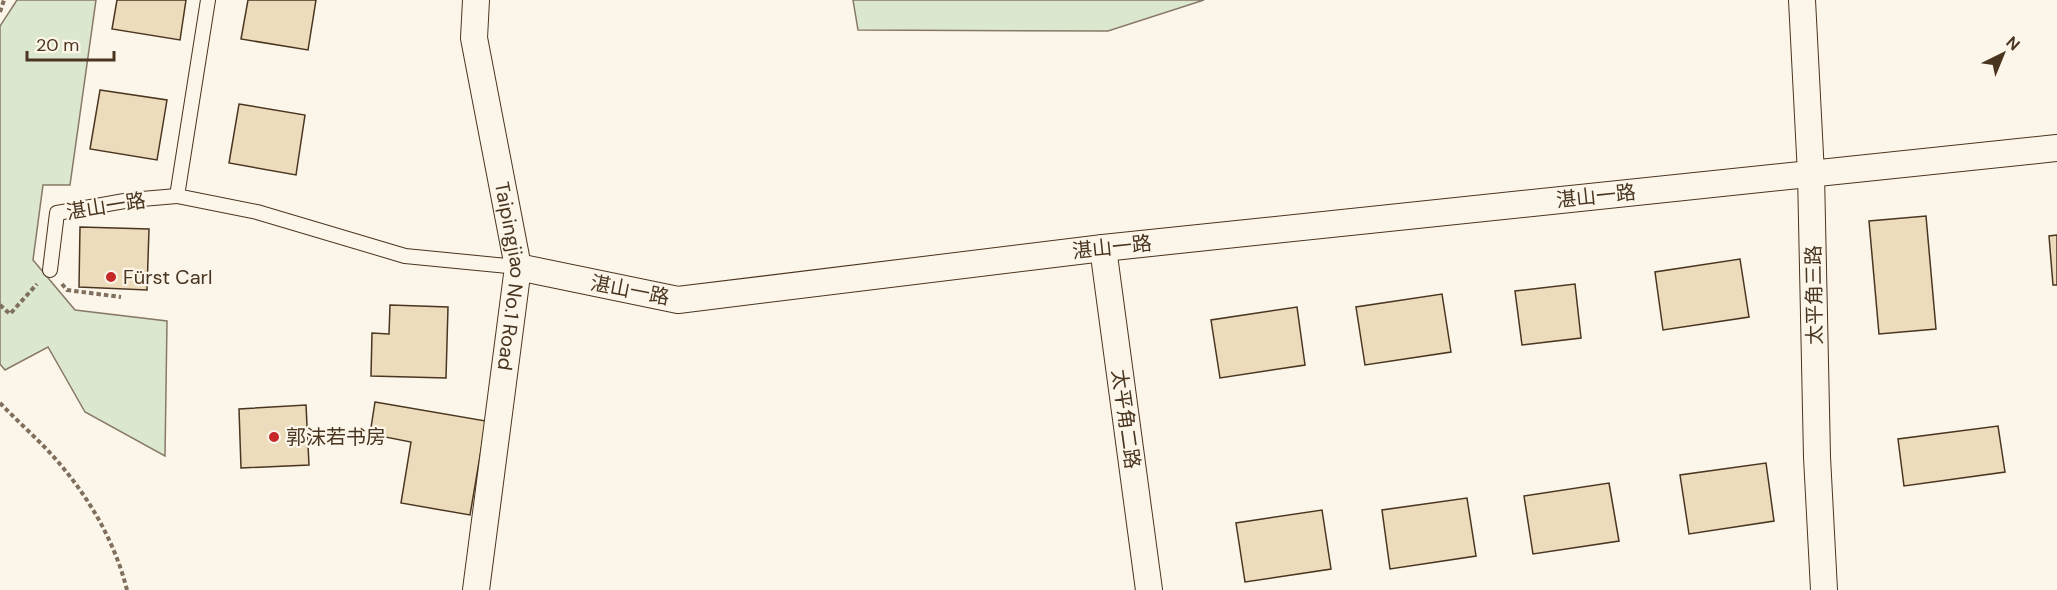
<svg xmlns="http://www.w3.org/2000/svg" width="2057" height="590" font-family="'DM Sans','Noto Sans SC',sans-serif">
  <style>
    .green { fill: #dce7d0; stroke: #887966; stroke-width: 1.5 }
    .building { fill: #ecdcbc; stroke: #4a3520; stroke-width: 1.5 }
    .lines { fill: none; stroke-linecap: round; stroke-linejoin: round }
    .lane-casing { stroke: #4a3520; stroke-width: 16 }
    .street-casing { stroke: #4a3520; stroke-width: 28 }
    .path { stroke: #7f6f5c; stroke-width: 4; stroke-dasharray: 4.5 3; stroke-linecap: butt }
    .lane { stroke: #fbf6e9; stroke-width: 14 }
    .street { stroke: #fbf6e9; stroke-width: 26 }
    .poi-dot { fill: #c62828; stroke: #fbf6e9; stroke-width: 2 }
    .labels { text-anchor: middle; stroke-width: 4.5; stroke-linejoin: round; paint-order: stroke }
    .street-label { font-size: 20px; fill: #4a3520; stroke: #fbf6e9 }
    .poi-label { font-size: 20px; fill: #4a3520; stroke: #fbf6e9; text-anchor: start }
  </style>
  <rect width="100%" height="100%" fill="#fbf6e9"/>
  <g class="green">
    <path d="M17,0H96L70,185H43L33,260L75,310L167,321L165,456L85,412L48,347L5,370L0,364V26Z"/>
    <path d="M853,0H1204L1108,31L858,30Z"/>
  </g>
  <g class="building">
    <path d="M117,0H186L180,40L112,29Z"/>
    <path d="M248,0H316L308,50L241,39Z"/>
    <path d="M100,90L167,100L157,160L90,149Z"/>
    <path d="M239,104L305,115L296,175L229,163Z"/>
    <path d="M1926,216L1936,329L1879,334L1869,221Z"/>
    <path d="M80,227L149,229L147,290L79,287Z"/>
    <path d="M2057,235V285H2053L2049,236Z"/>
    <path d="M1740,259L1749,317L1663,330L1655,272Z"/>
    <path d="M1575,284L1581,338L1522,345L1515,291Z"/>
    <path d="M1442,294L1451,352L1365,365L1356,307Z"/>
    <path d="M390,305L448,307L446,378L371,376L372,333L389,334Z"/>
    <path d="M1297,307L1305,365L1220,378L1211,320Z"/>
    <path d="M375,402L486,421L470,515L401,503L411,442L370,434Z"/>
    <path d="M306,405L309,465L241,468L239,409Z"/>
    <path d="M1998,426L2005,472L1904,486L1898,439Z"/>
    <path d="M1766,463L1774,521L1689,534L1680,475Z"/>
    <path d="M1609,483L1619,541L1533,554L1524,496Z"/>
    <path d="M1467,498L1476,556L1390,569L1382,510Z"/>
    <path d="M1322,510L1331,569L1245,582L1236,523Z"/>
  </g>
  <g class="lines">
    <defs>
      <g id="lane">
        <path d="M208,0L177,196L257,212L405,256L518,267"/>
        <path d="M50,270L57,213L130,200L177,196"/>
      </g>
      <g id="street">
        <path id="s1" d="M476,0L474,38L518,267L476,590"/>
        <path d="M1802,0L1811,174L1817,457L1824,590"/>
        <path d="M1103,248L1149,590"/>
        <path d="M518,267L678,300L1103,248L2057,148"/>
      </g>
    </defs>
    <use href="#lane" class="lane-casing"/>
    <use href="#street" class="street-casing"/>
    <g class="path">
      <path d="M0,12L4,0"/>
      <path d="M62,284L67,290L121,297"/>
      <path d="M0,305L10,314L37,284"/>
      <path d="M0,403C21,425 45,445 64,469C93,504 116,546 127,590"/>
    </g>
    <use href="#lane" class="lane"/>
    <use href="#street" class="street"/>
  </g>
  <g class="poi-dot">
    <circle cx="111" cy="277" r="6"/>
    <circle cx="274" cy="437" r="6"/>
  </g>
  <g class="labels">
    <g class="street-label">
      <text transform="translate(1596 196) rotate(-6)" y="7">湛山一路</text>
      <text transform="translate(106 206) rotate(-9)" y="7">湛山一路</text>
      <text transform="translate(1112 247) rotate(-6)" y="7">湛山一路</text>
      <text dy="7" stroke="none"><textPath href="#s1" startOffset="280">Taipingjiao No.1 Road</textPath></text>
      <text transform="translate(630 290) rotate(11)" y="7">湛山一路</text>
      <text transform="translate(1814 295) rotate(-91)" y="7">太平角三路</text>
      <text transform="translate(1126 419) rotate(82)" y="7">太平角二路</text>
    </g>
    <g class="poi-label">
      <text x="123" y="284">Fürst Carl</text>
      <text x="286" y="444">郭沫若书房</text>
    </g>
  </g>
  <g transform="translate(2003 54) rotate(43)" stroke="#fbf6e9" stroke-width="4.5" paint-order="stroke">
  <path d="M0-4.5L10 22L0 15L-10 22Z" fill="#4a3520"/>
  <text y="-9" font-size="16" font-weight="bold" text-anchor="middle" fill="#4a3520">N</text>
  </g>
  <path d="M27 51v9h87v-9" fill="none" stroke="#4a3520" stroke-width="3"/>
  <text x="36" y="51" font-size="18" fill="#4a3520" stroke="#fbf6e9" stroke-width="4.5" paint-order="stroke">20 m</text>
</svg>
